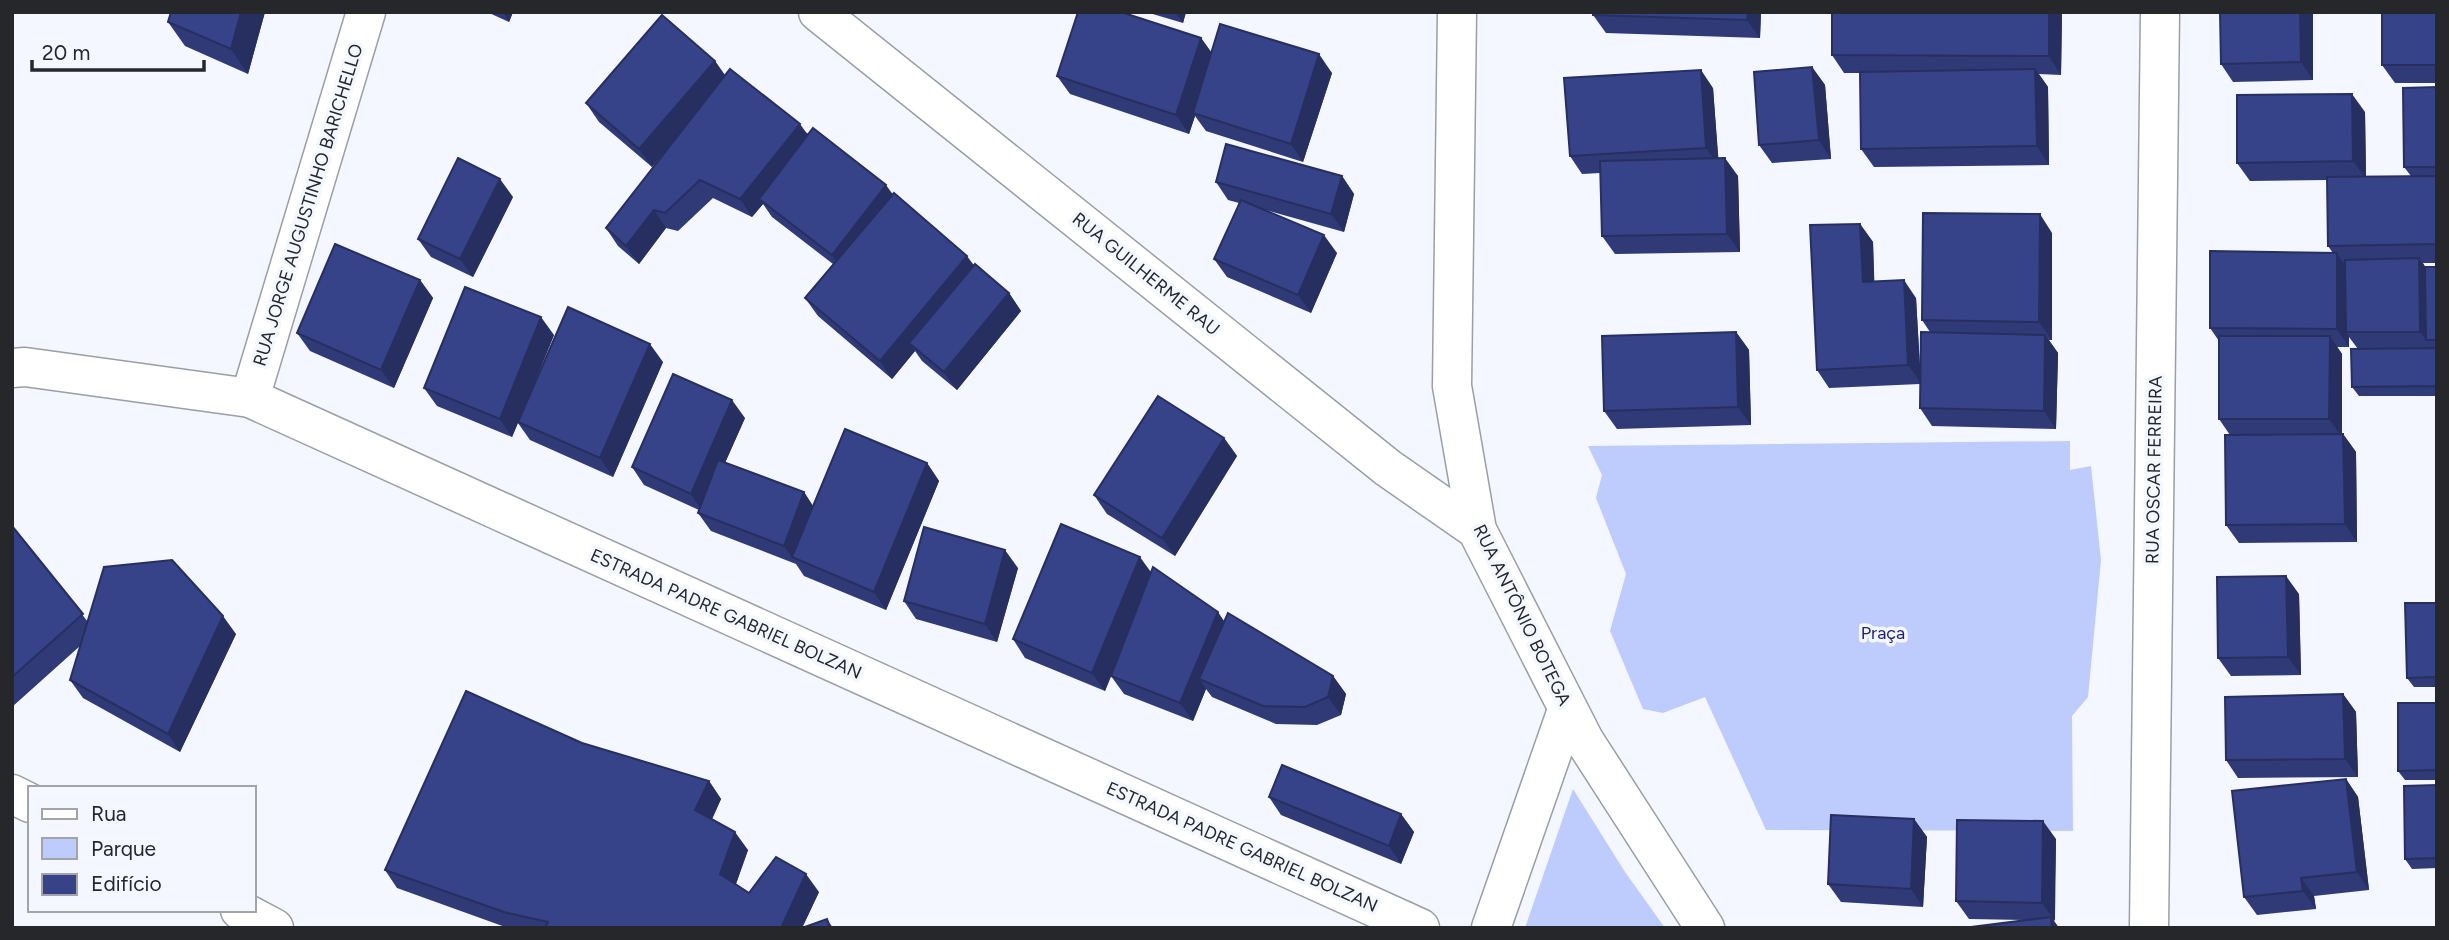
<svg xmlns="http://www.w3.org/2000/svg" width="2449" height="940" font-family="Figtree,sans-serif">
  <style>
    .green { fill: #bdcbfd }
    .lines { fill: none; stroke-linecap: round; stroke-linejoin: round }
    .minor-casing { stroke: #9b9ea7; stroke-width: 41 }
    .minor { stroke: #fff; stroke-width: 38 }
    .wall { fill: #2f3a76 }
    .shaded-wall { fill: #262f60 }
    .building { fill: #374389; stroke: #262f60; stroke-width: 2 }
    .labels { text-anchor: middle; stroke-width: 7; stroke-linejoin: round; paint-order: stroke }
    .street-label { font-size: 18px; fill: #26272a; stroke: #f4f7ff }
    .park-label { font-size: 18px; fill: #1c1f77; stroke: #f4f7ff }
  </style>
  <rect width="100%" height="100%" fill="#f4f7ff"/>
  <g class="green">
    <path d="M2070,441V470L2091,466L2101,560L2088,697L2072,716L2073,831L1766,830L1705,697L1663,713L1643,709L1610,631L1626,574L1596,498L1602,475L1588,446Z"/>
    <path d="M1573,789L1625,872L1665,928H1525Z"/>
  </g>
  <g class="lines">
    <defs>
      <g id="minor">
        <path d="M818,12L1388,468L1477,530"/>
        <path d="M1457,12L1452,386L1477,530L1584,740L1705,928"/>
        <path d="M12,368L25,367L250,398L1420,928"/>
        <path d="M250,398L366,12"/>
        <path d="M12,794L30,803"/>
        <path d="M240,910L274,928"/>
        <path d="M1491,928L1567,710"/>
        <path d="M2149,928L2160,12"/>
      </g>
    </defs>
    <use href="#minor" class="minor-casing"/>
    <use href="#minor" class="minor"/>
  </g>
  <g class="wall">
    <path d="M171,12H265L248,74L185,46L168,22Z"/>
    <path d="M487,12H513L509,22Z"/>
    <path d="M1146,12H1186L1183,23Z"/>
    <path d="M1593,12H1761L1760,38L1606,33L1593,15Z"/>
    <path d="M1832,12H2062L2061,75L2039,74L2048,87L2049,165L1874,167L1861,149L1860,73H1844L1832,55Z"/>
    <path d="M2313,12V80L2233,82L2221,64Z"/>
    <path d="M2437,12V83H2395L2382,65Z"/>
    <path d="M1201,38L1211,52L1332,73L1303,162L1206,131L1195,116L1189,134L1070,94L1057,76Z"/>
    <path d="M715,61L725,75L893,194L974,265L1009,293L1021,311L957,390L922,361L915,351L892,379L818,316L805,298L833,264L772,217L763,204L752,217L713,198L678,231L666,228L639,264L618,246L606,228L673,141L652,167L599,122L586,103Z"/>
    <path d="M1812,67L1825,85L1831,159L1772,163L1759,145Z"/>
    <path d="M2437,87V263H2423L2425,267H2437V396H2359L2352,387L2358,349L2349,337V347H2337L2342,354V434H2343L2356,452L2357,542L2239,543L2226,525L2230,435L2219,419V341L2210,328L2333,253L2328,246L2327,180L2250,181L2237,163L2365,112L2366,177L2411,176L2404,167Z"/>
    <path d="M1713,88L1718,158L1738,176L1740,252L1615,254L1602,236L1600,173L1582,174L1570,156Z"/>
    <path d="M1342,176L1354,194L1344,232L1266,210L1337,253L1311,313L1227,277L1214,259L1239,203L1228,200L1216,182Z"/>
    <path d="M513,197L473,277L431,257L418,239Z"/>
    <path d="M1860,224L1873,242L1874,281L1916,298L1920,370L1930,332L1922,320L2052,233V340H2049L2058,353L2056,429L1932,426L1920,408V384L1829,388L1817,370Z"/>
    <path d="M420,280L433,298L394,388L310,351L297,333Z"/>
    <path d="M1736,332L1749,350L1751,425L1617,429L1604,411Z"/>
    <path d="M554,335L526,404L663,362L613,477L530,440L518,423L512,437L437,406L424,388Z"/>
    <path d="M745,418L725,463L804,492L813,506L927,463L939,481L886,610L804,576L796,564L711,531L698,513L699,510L644,485L632,467Z"/>
    <path d="M1224,438L1237,456L1175,556L1107,514L1094,495Z"/>
    <path d="M12,526L88,622L236,634L180,752L83,698L70,680L80,646L12,707Z"/>
    <path d="M1018,568L997,642L916,619L904,601Z"/>
    <path d="M1151,572L1224,621L1333,676L1346,694L1341,715L1317,725L1276,724L1212,697L1206,689L1193,721L1124,694L1111,676L1112,673L1105,691L1025,658L1013,639Z"/>
    <path d="M2299,594L2301,675L2231,676L2218,658Z"/>
    <path d="M2437,603V687H2414L2407,678Z"/>
    <path d="M2343,694L2356,712L2358,777L2238,778L2226,760Z"/>
    <path d="M2437,703V780H2405L2398,771Z"/>
    <path d="M582,743L709,781L721,799L712,819L748,850L736,884L749,893L819,892L802,928L827,919L833,928H508L397,888L385,870Z"/>
    <path d="M2346,779L2358,797L2369,890L2314,896L2316,909L2257,915L2244,897Z"/>
    <path d="M2437,785V868L2412,869L2405,859Z"/>
    <path d="M1269,797L1401,814L1414,832L1401,864L1281,815Z"/>
    <path d="M1914,819L1927,837L1923,907L1841,902L1828,884Z"/>
    <path d="M2056,839L2054,921L2059,928L2024,920L1969,919L1956,901Z"/>
  </g>
  <g class="shaded-wall">
    <path d="M241,12H265L248,74L231,49Z"/>
    <path d="M503,12H513L509,22Z"/>
    <path d="M1175,12H1186L1183,23Z"/>
    <path d="M1748,12H1761L1760,38L1747,20Z"/>
    <path d="M2049,12H2062L2061,75L2049,56Z"/>
    <path d="M2300,12H2313V80L2301,62Z"/>
    <path d="M1201,38L1214,56L1193,113L1195,116L1189,134L1176,115Z"/>
    <path d="M1319,54L1332,73L1303,162L1291,144Z"/>
    <path d="M715,61L727,79L652,167L639,149Z"/>
    <path d="M1812,67L1825,85L1831,159L1819,140Z"/>
    <path d="M2035,69L2048,87L2049,165L2037,146Z"/>
    <path d="M1701,70L1713,88L1719,166L1706,148Z"/>
    <path d="M2352,94L2365,112L2366,179L2353,161Z"/>
    <path d="M800,124L813,142L759,199L763,204L752,217L740,199Z"/>
    <path d="M1725,158L1738,176L1740,252L1727,234Z"/>
    <path d="M1342,176L1354,194L1344,232L1331,214Z"/>
    <path d="M500,179L513,197L473,277L460,259Z"/>
    <path d="M886,185L899,203L845,273L832,255Z"/>
    <path d="M654,210L666,228L639,264L626,246Z"/>
    <path d="M2040,214L2052,233V340L2039,322Z"/>
    <path d="M1860,224L1873,242L1875,300L1863,282Z"/>
    <path d="M1324,235L1337,253L1311,313L1298,295Z"/>
    <path d="M2337,253L2349,271L2346,332L2349,337V347L2337,329Z"/>
    <path d="M967,256L980,274L909,343L915,351L892,379L880,361Z"/>
    <path d="M2419,258L2432,276L2426,340L2420,332Z"/>
    <path d="M420,280L433,298L394,388L381,370Z"/>
    <path d="M1904,280L1916,298L1921,383L1908,365Z"/>
    <path d="M1009,293L1021,311L957,390L944,372Z"/>
    <path d="M541,317L554,335L512,437L500,419Z"/>
    <path d="M1736,332L1749,350L1751,425L1738,407Z"/>
    <path d="M2045,335L2058,353L2056,429L2044,411Z"/>
    <path d="M2330,336L2342,354V437L2329,419Z"/>
    <path d="M650,344L663,362L613,477L600,458Z"/>
    <path d="M732,400L745,418L703,512L691,494Z"/>
    <path d="M2343,434L2356,452L2357,542L2345,524Z"/>
    <path d="M1224,438L1237,456L1175,556L1162,538Z"/>
    <path d="M927,463L939,481L886,610L874,592Z"/>
    <path d="M804,492L816,511L792,557L784,546Z"/>
    <path d="M1005,550L1018,568L997,642L985,624Z"/>
    <path d="M1140,557L1153,575L1105,691L1092,673Z"/>
    <path d="M2286,576L2299,594L2301,675L2288,657Z"/>
    <path d="M1218,612L1230,630L1199,679L1206,689L1193,721L1180,703Z"/>
    <path d="M223,616L236,634L180,752L168,734Z"/>
    <path d="M1333,676L1346,694L1341,715L1328,697Z"/>
    <path d="M2343,694L2356,712L2358,777L2345,759Z"/>
    <path d="M2346,779L2358,797L2369,890L2357,872Z"/>
    <path d="M709,781L721,799L708,828L695,810Z"/>
    <path d="M1401,814L1414,832L1401,864L1389,846Z"/>
    <path d="M1914,819L1927,837L1923,907L1911,889Z"/>
    <path d="M2043,821L2056,839L2055,921L2042,903Z"/>
    <path d="M735,832L748,850L733,892L720,874Z"/>
    <path d="M806,874L819,892L802,928H781Z"/>
    <path d="M2301,878L2314,896L2316,909L2303,891Z"/>
    <path d="M2051,917L2059,928H2052Z"/>
  </g>
  <g class="building">
    <path d="M171,12H241L231,49L168,22Z"/>
    <path d="M1078,12H1121L1201,38L1176,115L1057,76Z"/>
    <path d="M1593,12H1748L1747,20L1593,15Z"/>
    <path d="M1832,12H2049V56L1832,55Z"/>
    <path d="M2220,12H2300L2301,62L2221,64Z"/>
    <rect x="2382" y="12" width="55" height="53"/>
    <path d="M662,15L715,61L639,149L586,103Z"/>
    <path d="M1220,24L1319,54L1291,144L1193,113Z"/>
    <path d="M1812,67L1819,140L1759,145L1754,72Z"/>
    <path d="M730,69L800,124L740,199L700,180L665,213L654,210L626,246L606,228Z"/>
    <path d="M2035,69L2037,146L1861,149L1860,72Z"/>
    <path d="M1701,70L1706,148L1570,156L1564,78Z"/>
    <path d="M2437,87V167H2404L2403,88Z"/>
    <path d="M2352,94L2353,161L2237,163V95Z"/>
    <path d="M813,128L886,185L832,255L759,199Z"/>
    <path d="M1226,144L1342,176L1331,214L1216,182Z"/>
    <path d="M458,158L500,179L460,259L418,239Z"/>
    <path d="M1725,158L1727,234L1602,236L1600,161Z"/>
    <path d="M2436,176L2437,244L2328,246L2327,177Z"/>
    <path d="M894,193L967,256L880,361L805,298Z"/>
    <path d="M1241,200L1324,235L1298,295L1214,259Z"/>
    <path d="M1923,213L2040,214L2039,322L1922,320Z"/>
    <path d="M1860,224L1863,282L1904,280L1908,365L1817,370L1810,225Z"/>
    <path d="M335,244L420,280L381,370L297,333Z"/>
    <path d="M2210,251L2337,253V329L2210,328Z"/>
    <path d="M2419,258L2420,332H2346L2345,260Z"/>
    <path d="M975,264L1009,293L944,372L909,343Z"/>
    <path d="M2425,267H2437V340H2426Z"/>
    <path d="M465,287L541,317L500,419L424,388Z"/>
    <path d="M568,307L650,344L600,458L518,422Z"/>
    <path d="M1736,332L1738,407L1604,411L1602,336Z"/>
    <path d="M1921,332L2045,335L2044,411L1920,408Z"/>
    <path d="M2219,336H2330L2329,419H2219Z"/>
    <path d="M2437,348V386L2352,387L2351,349Z"/>
    <path d="M673,374L732,400L691,494L632,467Z"/>
    <path d="M1158,396L1224,438L1162,538L1094,495Z"/>
    <path d="M845,429L927,463L874,592L792,557Z"/>
    <path d="M2343,434L2345,524L2226,525L2225,435Z"/>
    <path d="M718,460L804,492L784,546L698,513Z"/>
    <path d="M1061,524L1140,557L1092,673L1013,639Z"/>
    <path d="M12,526L83,614L12,677Z"/>
    <path d="M924,527L1005,550L985,624L904,601Z"/>
    <path d="M172,560L223,616L168,734L70,680L104,567Z"/>
    <path d="M1153,567L1218,612L1180,703L1111,676Z"/>
    <path d="M2286,576L2288,657L2218,658L2217,577Z"/>
    <path d="M2405,603H2437V677L2407,678Z"/>
    <path d="M1228,613L1333,676L1328,697L1305,707L1263,706L1199,679Z"/>
    <path d="M466,691L582,743L709,781L695,810L735,832L720,874L749,893L776,857L806,874L781,928H545L548,922L504,912L385,870Z"/>
    <path d="M2343,694L2345,759L2226,760L2225,697Z"/>
    <path d="M2398,703H2437V770L2398,771Z"/>
    <path d="M1282,765L1401,814L1389,846L1269,797Z"/>
    <path d="M2346,779L2357,872L2301,878L2303,891L2244,897L2232,791Z"/>
    <path d="M2437,785V858L2405,859L2404,786Z"/>
    <path d="M1831,815L1914,819L1911,889L1828,884Z"/>
    <path d="M1957,820L2043,821L2042,903L1956,901Z"/>
    <path d="M2051,917L2052,928H1963Z"/>
    <path d="M827,919L830,928H802Z"/>
  </g>
  <g class="labels">
    <g class="street-label">
      <text transform="translate(308 205) rotate(-73)" y="6">RUA JORGE AUGUSTINHO BARICHELLO</text>
      <text transform="translate(1146 274) rotate(39)" y="6">RUA GUILHERME RAU</text>
      <text transform="translate(2154 470) rotate(-89)" y="6">RUA OSCAR FERREIRA</text>
      <text transform="translate(726 614) rotate(24)" y="6">ESTRADA PADRE GABRIEL BOLZAN</text>
      <text transform="translate(1522 615) rotate(64)" y="6">RUA ANTÔNIO BOTEGA</text>
      <text transform="translate(1242 847) rotate(24)" y="6">ESTRADA PADRE GABRIEL BOLZAN</text>
    </g>
    <g class="park-label">
      <text x="1883" y="639">Praça</text>
    </g>
  </g>
  <rect width="2449" height="940" fill="none" stroke="#26272a" stroke-width="28"/>
  <rect x="28" y="786" width="228" height="126" fill="#f4f7ff" stroke="#a2a4aa" stroke-width="2"/>
  <rect x="42" y="809" width="35" height="10" fill="#ffffff" stroke="#a2a4aa" stroke-width="2"/>
  <text x="91" y="821" font-size="21" fill="#26272a">Rua</text>
  <rect x="42" y="838" width="35" height="21" fill="#bdcbfd" stroke="#a2a4aa" stroke-width="2"/>
  <text x="91" y="856" font-size="21" fill="#26272a">Parque</text>
  <rect x="42" y="874" width="35" height="21" fill="#374389" stroke="#a2a4aa" stroke-width="2"/>
  <text x="91" y="891" font-size="21" fill="#26272a">Edifício</text>
  <path d="M32 60v10h172v-10" fill="none" stroke="#26272a" stroke-width="3.5"/>
  <text x="42" y="60" font-size="21" fill="#26272a" stroke="#f4f7ff" stroke-width="5" paint-order="stroke">20 m</text>
</svg>
